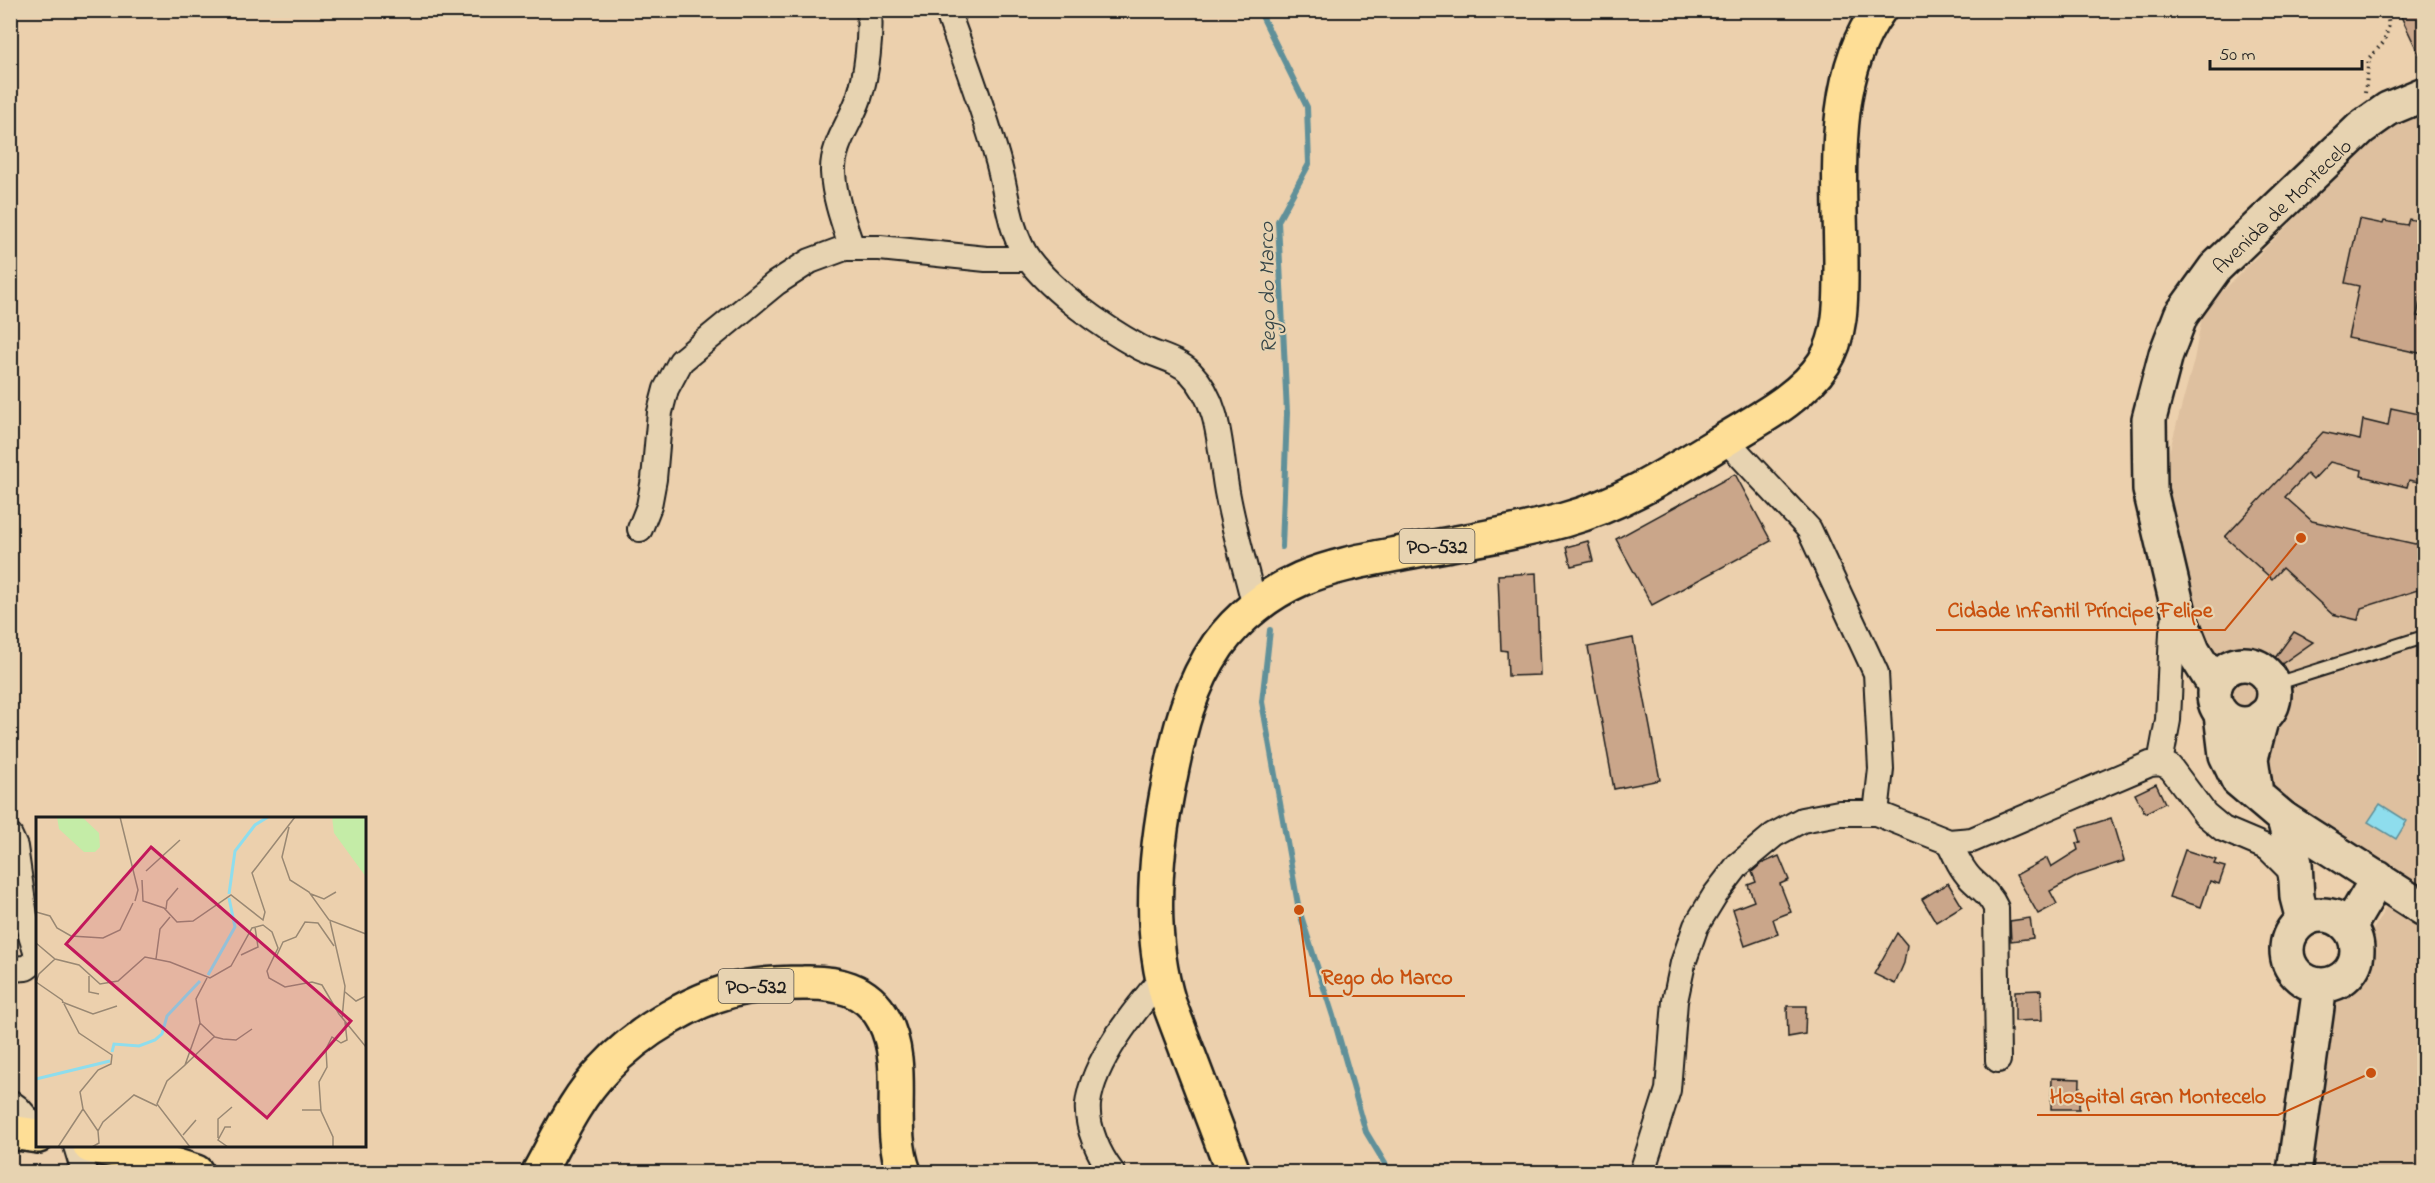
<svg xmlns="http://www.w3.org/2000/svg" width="2435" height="1183" font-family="'Indie Flower',sans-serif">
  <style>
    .built { fill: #dec09f }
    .water { fill: #8edded; stroke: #609099; stroke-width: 1.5 }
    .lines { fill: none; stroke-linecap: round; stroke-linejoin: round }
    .stream { stroke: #609099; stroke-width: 6 }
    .building { fill: #caa68a; stroke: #1c1c1c; stroke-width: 1.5 }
    .lane-casing { stroke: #1c1c1c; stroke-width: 16 }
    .street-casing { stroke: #1c1c1c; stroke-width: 28 }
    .secondary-casing { stroke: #1c1c1c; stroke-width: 38 }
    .primary-casing { stroke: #1c1c1c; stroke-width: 38 }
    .path { stroke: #1c1c1c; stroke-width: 4; stroke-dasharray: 1.5 4.5; stroke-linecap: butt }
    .lane { stroke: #e7d3b1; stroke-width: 12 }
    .street { stroke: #e7d3b1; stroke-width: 24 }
    .secondary { stroke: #e7d3b1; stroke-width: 33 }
    .primary { stroke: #fede96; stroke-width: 33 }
    .labels { text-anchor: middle; stroke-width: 4.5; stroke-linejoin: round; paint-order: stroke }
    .shield { fill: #e7d3b1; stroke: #595349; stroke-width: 1.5 }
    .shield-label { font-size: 20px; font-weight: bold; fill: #1c1c1c }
    .street-label { font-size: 21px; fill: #1c1c1c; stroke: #e7d3b1 }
    .water-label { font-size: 22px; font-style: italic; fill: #334346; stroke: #e7d3b1 }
    .inset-river { fill: none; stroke: #8edded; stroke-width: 3 }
    .inset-road { fill: none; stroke: #998873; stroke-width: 1.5 }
    .view { fill: #c2185b; fill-opacity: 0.15; stroke: #c2185b; stroke-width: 3 }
    .inset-edge { fill: none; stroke: #1c1c1c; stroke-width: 3 }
    .leader { fill: none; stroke: #c9500e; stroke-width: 2 }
    .callout-dot { fill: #c9500e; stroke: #e7d3b1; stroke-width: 2 }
    .callout-label { font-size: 22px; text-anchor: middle; font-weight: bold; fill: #c9500e; stroke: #e7d3b1; stroke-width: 4.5; stroke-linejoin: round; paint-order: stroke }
  </style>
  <rect width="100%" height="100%" fill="#ecd0ad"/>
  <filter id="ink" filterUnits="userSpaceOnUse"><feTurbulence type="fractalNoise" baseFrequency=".0167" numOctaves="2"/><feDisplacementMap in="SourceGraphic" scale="12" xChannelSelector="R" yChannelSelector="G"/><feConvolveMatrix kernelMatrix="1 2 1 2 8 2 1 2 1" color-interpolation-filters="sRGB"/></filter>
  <g filter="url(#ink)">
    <g class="built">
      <path d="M2424,110V890L2241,766L2238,724L2190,604L2164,471L2194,360L2203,311L2384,129Z"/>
      <path d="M2389,902L2424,928V1172H2307L2330,1005Z"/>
    </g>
    <path class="water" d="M2380,804L2407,821L2396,839L2368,822Z"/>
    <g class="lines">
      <g class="stream">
        <path d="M1259,10L1307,107L1309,164L1278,221L1287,413L1282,547"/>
        <path d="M1270,630L1262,702L1299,910L1333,1016L1366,1132L1390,1172"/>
      </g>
    </g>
    <g class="building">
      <path d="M2398,10H2424V65Z"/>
      <path d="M2359,219L2383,224L2384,221L2407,225L2409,219L2424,222V282L2417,316L2424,317V354L2348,338L2359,286L2345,283Z"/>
      <path d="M2391,408L2424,415V483L2409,480L2407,487L2361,476L2362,470L2330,462L2313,480L2307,474L2285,497L2312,521L2415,544L2424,541V588L2361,608L2358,620L2332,614L2282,568L2272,579L2225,537L2323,432L2360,440L2363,420L2388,426Z"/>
      <path d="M1735,474L1771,541L1652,605L1616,539Z"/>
      <path d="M1588,541L1593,561L1571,566L1566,547Z"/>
      <path d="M1536,573L1540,675L1508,676L1507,651L1501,650L1498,575Z"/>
      <path d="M2294,632L2313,642L2266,675L2264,673Z"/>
      <path d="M1633,638L1660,780L1614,789L1588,647Z"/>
      <path d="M2156,784L2165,803L2145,813L2135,794Z"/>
      <path d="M2111,818L2124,861L2078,876L2050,891L2057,904L2038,914L2016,875L2047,858L2051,867L2078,850L2076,843L2081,842L2077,829Z"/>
      <path d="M2185,850L2216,860L2214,864L2225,867L2219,884L2210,881L2201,907L2169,897Z"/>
      <path d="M1779,856L1789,880L1780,884L1791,912L1773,919L1778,934L1745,946L1733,909L1754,901L1748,885L1756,882L1752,872L1761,864Z"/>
      <path d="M1948,883L1962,906L1936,922L1922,899Z"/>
      <path d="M2030,918L2033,938L2011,941L2010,921Z"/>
      <path d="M1897,933L1907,945L1904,963L1895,984L1874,974Z"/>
      <path d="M2041,990L2042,1020L2015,1021V991Z"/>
      <path d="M1787,1006H1806L1805,1034L1788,1037Z"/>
      <path d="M2052,1078L2080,1079L2079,1109H2051Z"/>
    </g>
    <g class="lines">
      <defs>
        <path id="lane" d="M2272,685L2424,637"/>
        <g id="street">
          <path d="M947,10C965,60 984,110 998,161C1007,193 1009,232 1029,260C1054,293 1103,327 1139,347C1156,356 1177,359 1191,373C1223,406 1219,455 1228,497C1235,534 1246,570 1255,607"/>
          <path d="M852,248C844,224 834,197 833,172C832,145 851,122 859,98C867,74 871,36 869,10"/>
          <path d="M1725,439L1809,529L1876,673L1881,769L1876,813"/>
          <path d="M640,529L649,506L654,479L660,412L666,389L681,361L776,283L810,261L845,248H880L986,259H1028"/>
          <path d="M2160,763L2168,720L2172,632L2176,611"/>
          <path d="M10,836L15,847L25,916L37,955V960L26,968L10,969"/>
          <path d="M1949,842C1955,855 1961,869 1971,879C1982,890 1989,893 1996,908L1998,1060"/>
          <path d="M10,1102L18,1108L38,1131"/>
          <path d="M76,1146L84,1172"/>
          <path d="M1112,1172C1099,1155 1086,1127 1088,1104C1093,1061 1135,1010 1162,978"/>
          <path d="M1642,1172L1668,1090L1675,1001L1683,963L1696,926L1715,895L1738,865L1774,835L1802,820L1839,813H1876L1949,842L1972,840L2150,764L2160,763L2170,767L2205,814L2223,829L2268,848L2289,869L2293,883"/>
        </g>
        <g id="secondary">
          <circle cx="2244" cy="694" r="30"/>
          <path d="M2215,686L2193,651L2181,621L2150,490L2149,419L2166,354L2181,315L2215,268L2361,128L2388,109L2424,94"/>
          <path d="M2221,714L2226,755L2238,780L2284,819L2424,909"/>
          <path d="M2256,793L2251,758L2262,717"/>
          <path d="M2284,819L2295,863L2297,897L2303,920"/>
          <circle cx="2322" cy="950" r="35"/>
          <path d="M2349,927L2378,878"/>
          <path d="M2294,1172L2320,986"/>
        </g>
        <g id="primary">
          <path d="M10,1132L38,1136"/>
          <path d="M90,1146L155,1159L196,1172"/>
          <path d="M539,1172C559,1136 575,1099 604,1069C638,1032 698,995 748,987C766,984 785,983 803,983C836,982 867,988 884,1020C908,1066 886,1124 904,1172"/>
          <path d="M1233,1172L1169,1003C1147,932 1155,850 1170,778C1179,731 1190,685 1218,645C1238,617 1269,593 1301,579C1331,566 1365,560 1397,554C1452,543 1510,535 1564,520C1622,504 1672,472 1723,441C1757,420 1801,398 1824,363C1842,335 1841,298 1841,266C1841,185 1828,79 1879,10"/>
        </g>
      </defs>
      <use href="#lane" class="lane-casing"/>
      <use href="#street" class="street-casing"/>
      <use href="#secondary" class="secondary-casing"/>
      <use href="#primary" class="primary-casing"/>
      <path class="path" d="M2365,93L2369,58L2384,42L2389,25L2386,10"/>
      <use href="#lane" class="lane"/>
      <use href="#street" class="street"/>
      <use href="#secondary" class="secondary"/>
      <use href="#primary" class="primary"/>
    </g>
  </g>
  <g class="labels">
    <g class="shield">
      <rect x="1399.5" y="529" width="75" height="34" rx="4.5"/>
      <rect x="718.5" y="969" width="75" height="34" rx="4.5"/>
    </g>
    <g class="shield-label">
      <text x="1437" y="553">PO-532</text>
      <text x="756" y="993">PO-532</text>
    </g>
    <g class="street-label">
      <text transform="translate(2282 206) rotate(-44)" y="7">Avenida de Montecelo</text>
    </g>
    <g class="water-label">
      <text transform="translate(1266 288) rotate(-91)" y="8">Rego do Marco</text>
    </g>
  </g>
  <g transform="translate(36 817)">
    <rect width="330" height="330" fill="#ecd0ad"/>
    <path d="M296,0H330V60L298,16Z" fill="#c4eca7"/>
    <path d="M21,0H46L63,16L64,30L59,35H48L23,12Z" fill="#c4eca7"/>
    <path class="inset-river" d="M193,77L199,34L219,8L232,0M172,158L199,110L193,81M76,235L78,227L103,229L119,223L126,217L131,199L164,164M0,262L74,244"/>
    <path class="inset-road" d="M84,0L102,73L99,84M253,10L246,40L254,63L273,75L293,103L330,117M110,54L144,23M106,63L107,84L128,91L141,105L157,104L195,78L227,103L229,95L216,56L259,0M275,77L288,82L300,75M130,92L131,84L142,71M0,95L14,99L21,111L35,119L67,121L84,113L97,86M294,104L309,169L306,202M0,126L19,142L43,148L64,167L82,164L109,140L134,145L174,161L195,149L216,111L227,108L236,115L242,131L231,154L233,161L249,170L276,165L286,168L303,197L330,230M205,138L222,130L219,110M241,138L247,125L260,120L269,105L282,106L298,129M120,142L124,112L134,100M53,159V175L63,177M0,165L26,183L43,216L76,238L75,247L62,253L44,275L47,292L62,314M0,165L3,157L19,142M309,175L320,184L330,179M26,185L57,197L81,189M164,206L179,220L187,222L200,223L216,212M149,248L178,220M266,293H285M147,318L160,303M182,321V302L196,290M22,330L47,292M56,330L63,326L62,314L67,305L98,278L121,289M154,330L121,287L131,264L149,248L164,206L160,182L171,161M192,330L182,323L189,310H195M297,330V320L285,294L283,265L291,250L290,232L296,220L305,226L311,223L309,205"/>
    <path class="view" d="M115,30L315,204L231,301L30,127Z"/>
    <rect width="330" height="330" class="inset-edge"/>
  </g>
  <path class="leader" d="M2301 538L2225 630H1936M1299 910L1310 996H1465M2371 1073L2278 1115H2037"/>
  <g class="callout-dot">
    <circle cx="2301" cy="538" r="6"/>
    <circle cx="1299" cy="910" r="6"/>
    <circle cx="2371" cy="1073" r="6"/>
  </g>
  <g class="callout-label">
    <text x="2080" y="617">Cidade Infantil Príncipe Felipe</text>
    <text x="1387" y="984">Rego do Marco</text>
    <text x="2158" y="1103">Hospital Gran Montecelo</text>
  </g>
  <rect width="2435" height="1183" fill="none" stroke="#e7d3b1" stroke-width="36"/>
  <rect x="18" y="18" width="2399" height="1147" fill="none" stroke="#1c1c1c" stroke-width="2" filter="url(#ink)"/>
  <path d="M2210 60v9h152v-9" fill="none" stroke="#1c1c1c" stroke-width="3"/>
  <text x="2219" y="60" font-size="18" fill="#1c1c1c" stroke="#e7d3b1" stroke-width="4.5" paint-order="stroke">50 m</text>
</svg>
